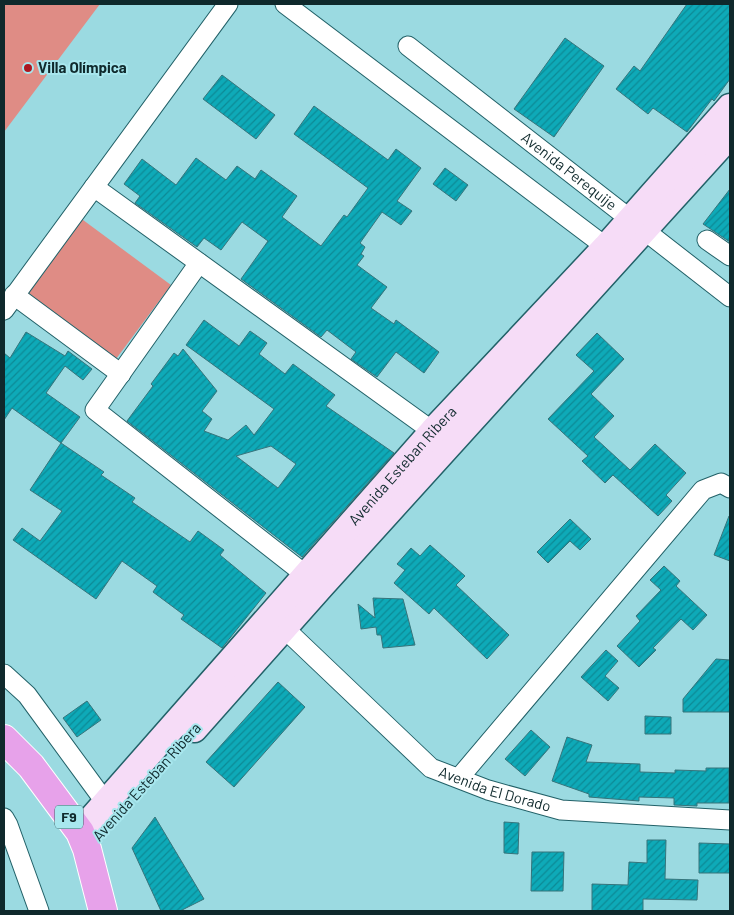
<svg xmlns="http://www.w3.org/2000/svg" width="734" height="915" font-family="Barlow,sans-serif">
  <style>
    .green { fill: #df8c85 }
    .building { fill: url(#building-hatch); stroke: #36747b; fill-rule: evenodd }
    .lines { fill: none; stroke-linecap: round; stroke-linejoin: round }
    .minor-casing { stroke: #226168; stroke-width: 21 }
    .secondary-casing { stroke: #226168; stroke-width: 29 }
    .trunk-casing { stroke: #fff; stroke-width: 30 }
    .minor { stroke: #fff; stroke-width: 19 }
    .secondary { stroke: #f6dcf7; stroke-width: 26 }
    .trunk { stroke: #e7a2ea; stroke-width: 28 }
    .poi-dot { fill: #ab1821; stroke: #a8e7ee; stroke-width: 2 }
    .labels { text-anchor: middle; stroke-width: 4; stroke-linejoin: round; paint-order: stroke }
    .shield { fill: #a8e7ee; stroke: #3d6266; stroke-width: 1 }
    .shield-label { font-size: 14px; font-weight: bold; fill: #0f292c }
    .poi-label { font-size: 15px; font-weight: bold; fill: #0f292c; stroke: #a8e7ee; text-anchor: start }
    .street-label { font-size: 15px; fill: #0f292c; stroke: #a8e7ee }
  </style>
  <defs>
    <pattern id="building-hatch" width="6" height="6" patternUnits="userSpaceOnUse" patternTransform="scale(1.25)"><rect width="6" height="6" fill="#0eaab8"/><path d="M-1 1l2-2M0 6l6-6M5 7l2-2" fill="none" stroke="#0c8a96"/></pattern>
  </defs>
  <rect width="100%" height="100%" fill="#9bdae1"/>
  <g class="green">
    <path d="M4,4H100L4,132Z"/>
    <path d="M79,217L171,285L116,359L24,291Z"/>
  </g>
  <g class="building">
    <path d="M687,4H730V79L714,101L712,99L687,132L653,108L648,114L616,89L634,66L640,71Z"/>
    <path d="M565,38L604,66L554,137L514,109Z"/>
    <path d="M222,75L275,115L256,139L203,99Z"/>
    <path d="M314,106L388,160L396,149L421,168L397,201L412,211L401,225L382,212L360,243L365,247L361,254L364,256L357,265L387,287L371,308L394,324L396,320L439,352L424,373L396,352L377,377L351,359L356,352L327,330L321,337L241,279L268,241L242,222L221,250L204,238L197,247L135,203L140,196L124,184L142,159L176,185L196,158L226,180L237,166L255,179L261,170L297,196L282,217L321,246L344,215L347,217L368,188L294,134Z"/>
    <path d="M445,168L468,185L456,201L433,184Z"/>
    <path d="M730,189V242L703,224Z"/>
    <path d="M204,320L239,346L250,331L267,343L259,354L285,374L293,364L335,395L326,406L394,453L302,557L127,421L153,386L151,384L174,353L178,356L183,349L217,391L202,411L212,419L204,431L228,440L246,425L254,435L274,409L186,345ZM271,446L296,464L278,488L236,456Z"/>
    <path d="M26,332L65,356L68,351L92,369L83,380L65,366L46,393L80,417L61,443L12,408L4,420V353L10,358Z"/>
    <path d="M597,333L624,359L591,394L614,416L594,437L630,470L655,444L686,473L666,495L672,501L658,516L613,475L605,483L582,461L588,456L548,419L594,371L576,355Z"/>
    <path d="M61,443L104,472L101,475L135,498L132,502L190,542L198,531L224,550L220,555L266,593L222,648L181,619L184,615L153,592L157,586L122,561L96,599L13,540L22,528L40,541L62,511L30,490Z"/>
    <path d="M729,516H730V561L714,555Z"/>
    <path d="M570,519L591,539L580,550L570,541L548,563L537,552Z"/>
    <path d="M430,545L465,576L456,585L509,635L487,659L434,608L429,614L394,583L405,570L397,564L411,548L420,556Z"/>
    <path d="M664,566L680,581L676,586L707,615L693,630L681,619L653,648L656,650L639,667L617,646L640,621L636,616L661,590L650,580Z"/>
    <path d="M373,598L403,599L415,645L383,648L381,635H377L376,627L361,629L358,604L375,618Z"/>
    <path d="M606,650L618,661L605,676L619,688L608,701L581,677Z"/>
    <path d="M716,659L730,660V712H683V699Z"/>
    <path d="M278,682L305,707L234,787L206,762Z"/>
    <path d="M87,701L101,720L77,737L63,718Z"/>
    <path d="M645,716L671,717V734H645Z"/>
    <path d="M531,730L550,747L525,776L505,759Z"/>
    <path d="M567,737L592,745L586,762L640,764V772L675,773V770L706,771V768H729V803H697V806L674,805V798L639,797V801L589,797V794L552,781Z"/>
    <path d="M155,817L204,899L180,911H161L132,848Z"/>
    <path d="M504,822L519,823L518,854L504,853Z"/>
    <path d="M647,840H666L665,879L698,880L697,900L643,899V911H592V884L628,885L629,862L647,863Z"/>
    <path d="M699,843L730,844V873H699Z"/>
    <path d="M532,852H564L563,891H531Z"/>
  </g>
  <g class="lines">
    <defs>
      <g id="minor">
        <path d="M285,4L606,247"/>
        <path id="s1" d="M408,46L730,297"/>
        <path d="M94,187L442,438"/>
        <path d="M707,240L730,256"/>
        <path d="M199,263L95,410L316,583"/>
        <path d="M14,295L121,374"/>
        <path d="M4,310L228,4"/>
        <path id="s2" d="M285,629L431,768L488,790L561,810L730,820"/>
        <path d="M4,674L27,695L106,803"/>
        <path d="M459,778L703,490L721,483L730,488"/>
        <path d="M4,818L8,825L39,911"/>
      </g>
      <g id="secondary">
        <path d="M194,729L321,586L730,135"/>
        <path id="s3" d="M80,832L433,431L606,247L730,107"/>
      </g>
      <path id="trunk" d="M4,739L31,766L80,832L87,849L103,911"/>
    </defs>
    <use href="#minor" class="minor-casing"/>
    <use href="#secondary" class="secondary-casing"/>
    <use href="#trunk" class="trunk-casing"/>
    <use href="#minor" class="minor"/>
    <use href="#secondary" class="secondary"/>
    <use href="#trunk" class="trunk"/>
  </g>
  <circle class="poi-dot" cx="28" cy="68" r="5"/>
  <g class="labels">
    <rect class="shield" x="55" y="805.5" width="28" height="23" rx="4"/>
    <g class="shield-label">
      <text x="69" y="822">F9</text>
    </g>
    <g class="poi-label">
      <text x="38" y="73">Villa Olímpica</text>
    </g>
    <g class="street-label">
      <text dy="5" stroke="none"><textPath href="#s1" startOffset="204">Avenida Perequije</textPath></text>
      <text dy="5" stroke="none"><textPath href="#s3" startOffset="488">Avenida Esteban Ribera</textPath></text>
      <text transform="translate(147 782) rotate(-48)" y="5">Avenida Esteban Ribera</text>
      <text dy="5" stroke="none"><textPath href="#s2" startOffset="269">Avenida El Dorado</textPath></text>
    </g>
  </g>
  <rect width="734" height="915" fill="none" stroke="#0f292c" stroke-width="10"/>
</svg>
